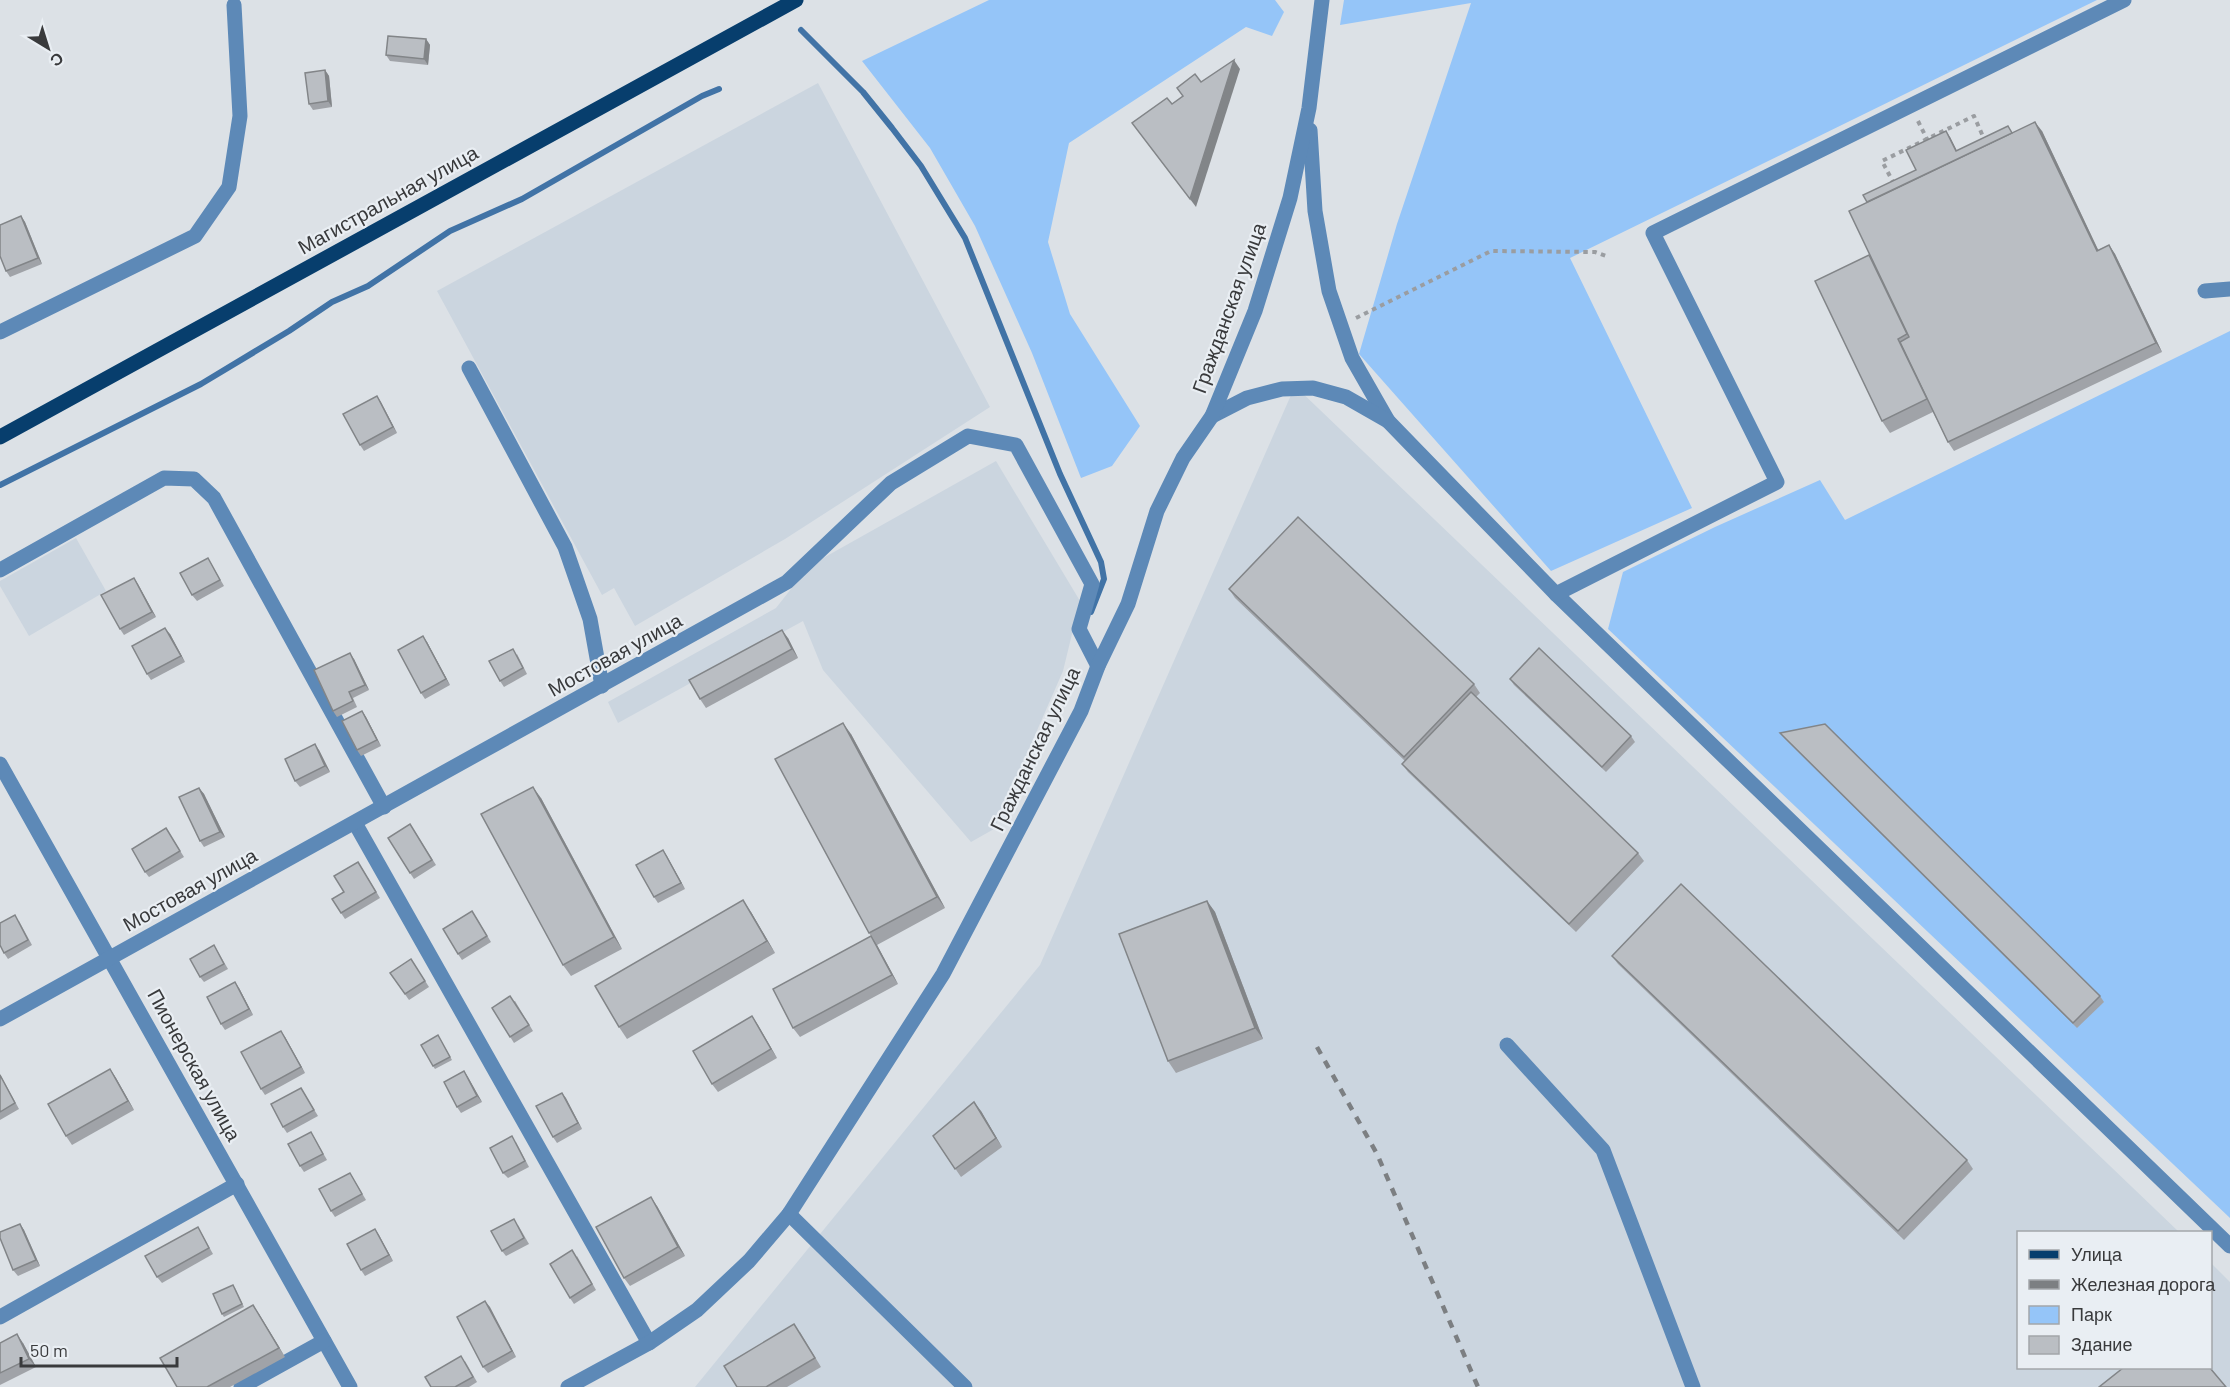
<svg xmlns="http://www.w3.org/2000/svg" width="2230" height="1387" font-family="Barlow,sans-serif">
  <style>
    .built { fill: #cbd5df }
    .green { fill: #95c5f8 }
    .lines { fill: none; stroke-linecap: round; stroke-linejoin: round }
    .stream { stroke: #4173a6; stroke-width: 6 }
    .path { stroke: #9a9da1; stroke-width: 4; stroke-dasharray: 4.5 4.5; stroke-linecap: butt }
    .minor { stroke: #5d89b7; stroke-width: 15 }
    .major { stroke: #073e6d; stroke-width: 15 }
    .rail { stroke: #7c7f82; stroke-width: 4.5; stroke-dasharray: 8 8; stroke-linecap: butt }
    .wall { fill: #a0a3a8 }
    .shaded-wall { fill: #828588 }
    .building { fill: #babec3; stroke: #828588; stroke-width: 1.5 }
    .labels { text-anchor: middle; stroke-width: 4.5; stroke-linejoin: round; paint-order: stroke }
    .street-label { font-size: 20px; fill: #393a3c; stroke: #e9eef3 }
  </style>
  <rect width="100%" height="100%" fill="#dce1e6"/>
  <g class="built">
    <path d="M818,83L990,407L785,539L635,626L614,588L602,595L437,291Z"/>
    <path d="M1295,386L2179,1232H2018V1368H2210L2211,1263L2230,1282V1387H695L1040,965Z"/>
    <path d="M996,461L1080,601L1063,671L994,829L971,842L823,670L803,621L618,723L608,702L776,608L809,566Z"/>
    <path d="M76,538L106,591L29,636L0,586V581Z"/>
  </g>
  <g class="green">
    <path d="M989,0H1275L1284,12L1272,36L1246,27L1069,143L1048,242L1070,314L1140,426L1112,466L1081,478L1032,353L975,226L930,148L862,61Z"/>
    <path d="M1344,0H2097L1570,258L1692,508L1551,571L1359,354L1397,224L1471,3L1340,25Z"/>
    <path d="M2230,331V1218L1608,629L1623,572L1715,527L1820,480L1845,520Z"/>
  </g>
  <g class="lines">
    <g class="stream">
      <path d="M801,30L863,92L892,128L921,166L965,238L1060,474L1101,562L1104,579L1091,612"/>
      <path d="M0,485L201,384L289,331L332,302L368,286L450,231L522,199L702,96L719,89"/>
    </g>
    <g class="path">
      <path d="M1918,121L1928,141"/>
      <path d="M1894,184L1882,161L1974,116L1985,141"/>
      <path d="M1356,318L1491,251L1595,252L1606,256"/>
    </g>
    <g class="minor">
      <path d="M1310,130L1315,211L1329,291L1352,358L1388,421"/>
      <path d="M2205,291L2230,289"/>
      <path d="M0,332L195,236L229,187L240,116L234,5"/>
      <path d="M469,368L565,547L590,619L602,686"/>
      <path d="M1212,416L1247,398L1282,389L1313,388L1346,397L1388,421L1556,594L2230,1246"/>
      <path d="M0,570L164,478L194,479L214,498L384,807"/>
      <path d="M1556,594L1777,482L1653,233L2124,0"/>
      <path d="M0,764L350,1387"/>
      <path d="M355,823L649,1343"/>
      <path d="M0,1019L787,582L891,483L968,436L1016,445L1092,584L1079,629L1098,666"/>
      <path d="M1507,1045L1603,1150L1693,1387"/>
      <path d="M789,1214L965,1387"/>
      <path d="M0,1317L237,1184"/>
      <path d="M241,1387L324,1341"/>
      <path d="M568,1387L649,1343L697,1310L749,1261L789,1214L943,974L1081,711L1098,666L1128,604L1157,511L1183,458L1212,416L1255,311L1290,198L1309,108L1322,0"/>
    </g>
    <path class="major" d="M0,437L796,0"/>
    <path class="rail" d="M1317,1047L1377,1154L1478,1387"/>
  </g>
  <g class="wall">
    <path d="M426,39L430,45L428,65L390,61L386,55Z"/>
    <path d="M325,70L329,76L332,107L313,110L309,104Z"/>
    <path d="M2042,131L2098,250L2109,245L2115,254L2162,352L1954,451L1948,442L1933,412L1890,433L1882,421L1872,260L1867,202L1916,170L1950,137L1957,151L2013,133Z"/>
    <path d="M21,216L25,222L42,264L10,277L6,271Z"/>
    <path d="M377,396L397,433L364,451L360,445Z"/>
    <path d="M208,558L224,586L197,601L192,595Z"/>
    <path d="M134,578L156,617L124,635L120,629Z"/>
    <path d="M1229,589L1474,684L1480,693L1476,697L1638,853L1644,861L1576,932L1408,772L1402,764L1405,761L1235,598Z"/>
    <path d="M170,634L185,662L151,680L147,674Z"/>
    <path d="M788,638L798,658L706,708L700,699Z"/>
    <path d="M427,642L450,685L425,699L421,693Z"/>
    <path d="M517,654L527,674L504,687L500,681Z"/>
    <path d="M354,659L369,690L353,698L357,707L337,717L333,711Z"/>
    <path d="M1510,679L1631,736L1635,742L1606,772L1514,685Z"/>
    <path d="M362,711L366,717L381,746L361,756L357,750Z"/>
    <path d="M1780,733L2100,996L2104,1002L2077,1028L1784,738Z"/>
    <path d="M851,734L945,908L877,945L898,984L800,1037L793,1028L871,936L869,933Z"/>
    <path d="M319,750L330,772L300,787L295,781Z"/>
    <path d="M199,788L204,794L225,837L204,847L200,841Z"/>
    <path d="M541,798L622,949L571,976L563,965Z"/>
    <path d="M166,828L184,857L149,877L145,872Z"/>
    <path d="M414,830L436,865L414,879L410,873Z"/>
    <path d="M663,850L685,889L658,903L654,897Z"/>
    <path d="M362,868L380,898L345,919L341,913L344,892Z"/>
    <path d="M1207,901L1215,912L1263,1039L1176,1073L1168,1061Z"/>
    <path d="M751,912L775,953L627,1039L619,1027Z"/>
    <path d="M476,917L491,942L462,960L458,954Z"/>
    <path d="M19,921L32,945L8,959L4,953Z"/>
    <path d="M214,945L228,969L204,982L200,977Z"/>
    <path d="M1612,956L1967,1160L1973,1169L1904,1240L1618,964Z"/>
    <path d="M411,959L429,987L409,1000L390,973Z"/>
    <path d="M239,988L253,1015L225,1030L221,1024Z"/>
    <path d="M515,1001L533,1031L514,1043L492,1008Z"/>
    <path d="M752,1016L777,1058L718,1092L712,1084Z"/>
    <path d="M438,1035L452,1060L435,1069L433,1066Z"/>
    <path d="M285,1037L305,1073L265,1095L261,1089Z"/>
    <path d="M110,1069L116,1078L134,1110L72,1145L66,1136Z"/>
    <path d="M464,1071L482,1102L461,1113L457,1107Z"/>
    <path d="M0,1074L19,1109L0,1120Z"/>
    <path d="M301,1088L318,1116L287,1133L283,1127Z"/>
    <path d="M562,1093L582,1129L557,1143L553,1137Z"/>
    <path d="M981,1111L1002,1147L961,1177L933,1136Z"/>
    <path d="M311,1132L327,1160L304,1172L300,1166Z"/>
    <path d="M516,1142L529,1167L508,1178L503,1173Z"/>
    <path d="M350,1173L366,1200L335,1217L331,1211Z"/>
    <path d="M657,1206L685,1256L630,1286L624,1278Z"/>
    <path d="M20,1224L24,1230L40,1266L18,1276L13,1270Z"/>
    <path d="M518,1225L529,1244L506,1256L502,1251Z"/>
    <path d="M198,1227L213,1254L162,1283L157,1277Z"/>
    <path d="M375,1229L393,1261L365,1276L361,1270Z"/>
    <path d="M577,1256L596,1290L574,1304L570,1298Z"/>
    <path d="M235,1288L244,1307L224,1317L222,1314Z"/>
    <path d="M485,1301L516,1357L488,1373L483,1367Z"/>
    <path d="M259,1314L285,1357L230,1387H177Z"/>
    <path d="M800,1332L821,1367L787,1387H737Z"/>
    <path d="M0,1343H23L36,1367L0,1385Z"/>
    <path d="M465,1361L477,1382L469,1387H431Z"/>
  </g>
  <g class="shaded-wall">
    <path d="M426,39L430,45L428,65L424,59Z"/>
    <path d="M1234,60L1240,69L1196,207L1190,199Z"/>
    <path d="M325,70L329,76L332,107L328,101Z"/>
    <path d="M2035,122L2042,131L2103,260L2097,251Z"/>
    <path d="M1946,131L1950,137L1960,157L1956,151Z"/>
    <path d="M21,216L25,222L42,264L38,258Z"/>
    <path d="M2109,245L2115,254L2162,352L2156,343Z"/>
    <path d="M377,396L381,402L397,433L393,427Z"/>
    <path d="M134,578L138,584L156,617L152,612Z"/>
    <path d="M165,628L170,634L185,662L181,656Z"/>
    <path d="M782,630L788,638L798,658L792,649Z"/>
    <path d="M423,636L427,642L450,685L446,679Z"/>
    <path d="M350,653L354,659L369,690L365,685Z"/>
    <path d="M362,711L366,717L381,746L377,740Z"/>
    <path d="M843,723L851,734L945,908L937,897Z"/>
    <path d="M315,744L319,750L330,772L325,766Z"/>
    <path d="M533,787L541,798L622,949L614,937Z"/>
    <path d="M199,788L204,794L225,837L220,832Z"/>
    <path d="M663,850L667,856L685,889L681,883Z"/>
    <path d="M743,900L751,912L775,953L767,941Z"/>
    <path d="M1207,901L1215,912L1263,1039L1255,1028Z"/>
    <path d="M871,936L877,945L898,984L892,975Z"/>
    <path d="M235,982L239,988L253,1015L249,1009Z"/>
    <path d="M752,1016L758,1025L777,1058L771,1049Z"/>
    <path d="M281,1031L285,1037L305,1073L301,1067Z"/>
    <path d="M110,1069L116,1078L134,1110L128,1101Z"/>
    <path d="M464,1071L468,1077L482,1102L477,1096Z"/>
    <path d="M562,1093L566,1098L582,1129L578,1123Z"/>
    <path d="M974,1102L981,1111L1002,1147L996,1138Z"/>
    <path d="M651,1197L657,1206L685,1256L678,1247Z"/>
    <path d="M20,1224L24,1230L40,1266L36,1260Z"/>
    <path d="M375,1229L379,1235L393,1261L389,1255Z"/>
    <path d="M485,1301L490,1307L516,1357L512,1351Z"/>
    <path d="M253,1305L259,1314L285,1357L279,1348Z"/>
    <path d="M17,1334L23,1343L36,1367L29,1359Z"/>
  </g>
  <g class="building">
    <path d="M388,36L426,39L424,59L386,55Z"/>
    <path d="M1234,60L1190,199L1132,123L1167,98L1172,104L1183,96L1177,88L1195,74L1201,82Z"/>
    <path d="M325,70L328,101L309,104L305,73Z"/>
    <path d="M2035,122L2097,251L2109,245L2156,343L1948,442L1900,342L1909,337L1849,211Z"/>
    <path d="M2008,126L2012,133L1867,202L1863,195L1916,170L1906,150L1946,131L1956,151Z"/>
    <path d="M21,216L38,258L6,271L0,256V225Z"/>
    <path d="M1869,255L1907,334L1898,339L1927,399L1882,421L1815,281Z"/>
    <path d="M377,396L393,427L360,445L343,414Z"/>
    <path d="M1298,517L1474,684L1404,757L1229,589Z"/>
    <path d="M208,558L220,580L192,595L180,573Z"/>
    <path d="M134,578L152,612L120,629L101,595Z"/>
    <path d="M165,628L181,656L147,674L132,646Z"/>
    <path d="M782,630L792,649L700,699L689,680Z"/>
    <path d="M423,636L446,679L421,693L398,650Z"/>
    <path d="M1539,648L1631,736L1602,767L1510,679Z"/>
    <path d="M513,649L523,668L500,681L489,661Z"/>
    <path d="M350,653L365,685L349,692L353,701L333,711L314,670Z"/>
    <path d="M1471,692L1638,853L1569,924L1402,764Z"/>
    <path d="M362,711L377,740L357,750L342,721Z"/>
    <path d="M843,723L937,897L869,933L775,759Z"/>
    <path d="M1825,724L2100,996L2073,1023L1780,733Z"/>
    <path d="M315,744L325,766L295,781L285,759Z"/>
    <path d="M533,787L614,937L563,965L481,814Z"/>
    <path d="M199,788L220,832L200,841L179,797Z"/>
    <path d="M410,824L432,860L410,873L388,838Z"/>
    <path d="M166,828L180,851L145,872L132,849Z"/>
    <path d="M663,850L681,883L654,897L636,865Z"/>
    <path d="M358,862L376,892L341,913L332,899L344,892L334,876Z"/>
    <path d="M1681,884L1967,1160L1898,1231L1612,956Z"/>
    <path d="M743,900L767,941L619,1027L595,986Z"/>
    <path d="M1207,901L1255,1028L1168,1061L1119,934Z"/>
    <path d="M472,911L487,936L458,954L443,929Z"/>
    <path d="M15,915L28,940L4,953L0,945V923Z"/>
    <path d="M871,936L892,975L793,1028L773,989Z"/>
    <path d="M214,945L224,964L200,977L190,959Z"/>
    <path d="M411,959L425,981L405,994L390,973Z"/>
    <path d="M235,982L249,1009L221,1024L207,997Z"/>
    <path d="M510,996L529,1025L510,1037L492,1008Z"/>
    <path d="M752,1016L771,1049L712,1084L693,1051Z"/>
    <path d="M281,1031L301,1067L261,1089L241,1052Z"/>
    <path d="M438,1035L450,1057L433,1066L421,1045Z"/>
    <path d="M110,1069L128,1101L66,1136L48,1104Z"/>
    <path d="M464,1071L477,1096L457,1107L444,1082Z"/>
    <path d="M0,1075L15,1103L0,1112Z"/>
    <path d="M301,1088L314,1110L283,1127L271,1104Z"/>
    <path d="M562,1093L578,1123L553,1137L536,1106Z"/>
    <path d="M974,1102L996,1138L955,1169L933,1136Z"/>
    <path d="M311,1132L323,1154L300,1166L288,1144Z"/>
    <path d="M512,1136L525,1161L503,1173L490,1148Z"/>
    <path d="M350,1173L362,1194L331,1211L319,1189Z"/>
    <path d="M651,1197L678,1247L624,1278L596,1227Z"/>
    <path d="M514,1219L524,1238L502,1251L491,1231Z"/>
    <path d="M20,1224L36,1260L13,1270L0,1238V1232Z"/>
    <path d="M198,1227L209,1248L157,1277L145,1256Z"/>
    <path d="M375,1229L389,1255L361,1270L347,1244Z"/>
    <path d="M572,1250L592,1284L570,1298L550,1264Z"/>
    <path d="M233,1285L242,1304L222,1314L213,1294Z"/>
    <path d="M485,1301L512,1351L483,1367L457,1317Z"/>
    <path d="M253,1305L279,1348L207,1387H177L160,1358Z"/>
    <path d="M794,1324L815,1358L766,1387H737L724,1366Z"/>
    <path d="M17,1334L29,1359L0,1373V1343Z"/>
    <path d="M461,1356L473,1377L455,1387H431L425,1377Z"/>
    <path d="M2123,1368H2210L2226,1387H2099Z"/>
  </g>
  <g class="labels">
    <g class="street-label">
      <text transform="translate(388 200) rotate(-29)" y="7">Магистральная улица</text>
      <text transform="translate(1229 308) rotate(-70)" y="7">Гражданская улица</text>
      <text transform="translate(615 655) rotate(-29)" y="7">Мостовая улица</text>
      <text transform="translate(1035 749) rotate(-64)" y="7">Гражданская улица</text>
      <text transform="translate(190 890) rotate(-29)" y="7">Мостовая улица</text>
      <text transform="translate(194 1065) rotate(61)" y="7">Пионерская улица</text>
    </g>
  </g>
  <rect x="2017" y="1231" width="195" height="138" fill="#e9eef3" stroke="#a3a6aa" stroke-width="1.5"/>
  <rect x="2029" y="1250" width="30" height="9" fill="#073e6d" stroke="#a3a6aa" stroke-width="1.5"/>
  <text x="2071" y="1261" font-size="18" fill="#393a3c">Улица</text>
  <rect x="2029" y="1280" width="30" height="9" fill="#7c7f82" stroke="#a3a6aa" stroke-width="1.5"/>
  <text x="2071" y="1291" font-size="18" fill="#393a3c">Железная дорога</text>
  <rect x="2029" y="1306" width="30" height="18" fill="#95c5f8" stroke="#a3a6aa" stroke-width="1.5"/>
  <text x="2071" y="1321" font-size="18" fill="#393a3c">Парк</text>
  <rect x="2029" y="1336" width="30" height="18" fill="#babec3" stroke="#a3a6aa" stroke-width="1.5"/>
  <text x="2071" y="1351" font-size="18" fill="#393a3c">Здание</text>
  <g transform="translate(48 48) rotate(142)" stroke="#e9eef3" stroke-width="4.5" paint-order="stroke">
  <path d="M0-4.5L10 22L0 15L-10 22Z" fill="#393a3c"/>
  <text y="-9" font-size="16" font-weight="bold" text-anchor="middle" fill="#393a3c">С</text>
  </g>
  <path d="M21 1357v9h156v-9" fill="none" stroke="#393a3c" stroke-width="3"/>
  <text x="30" y="1357" font-size="18" fill="#393a3c" stroke="#e9eef3" stroke-width="4.5" paint-order="stroke">50 m</text>
</svg>
